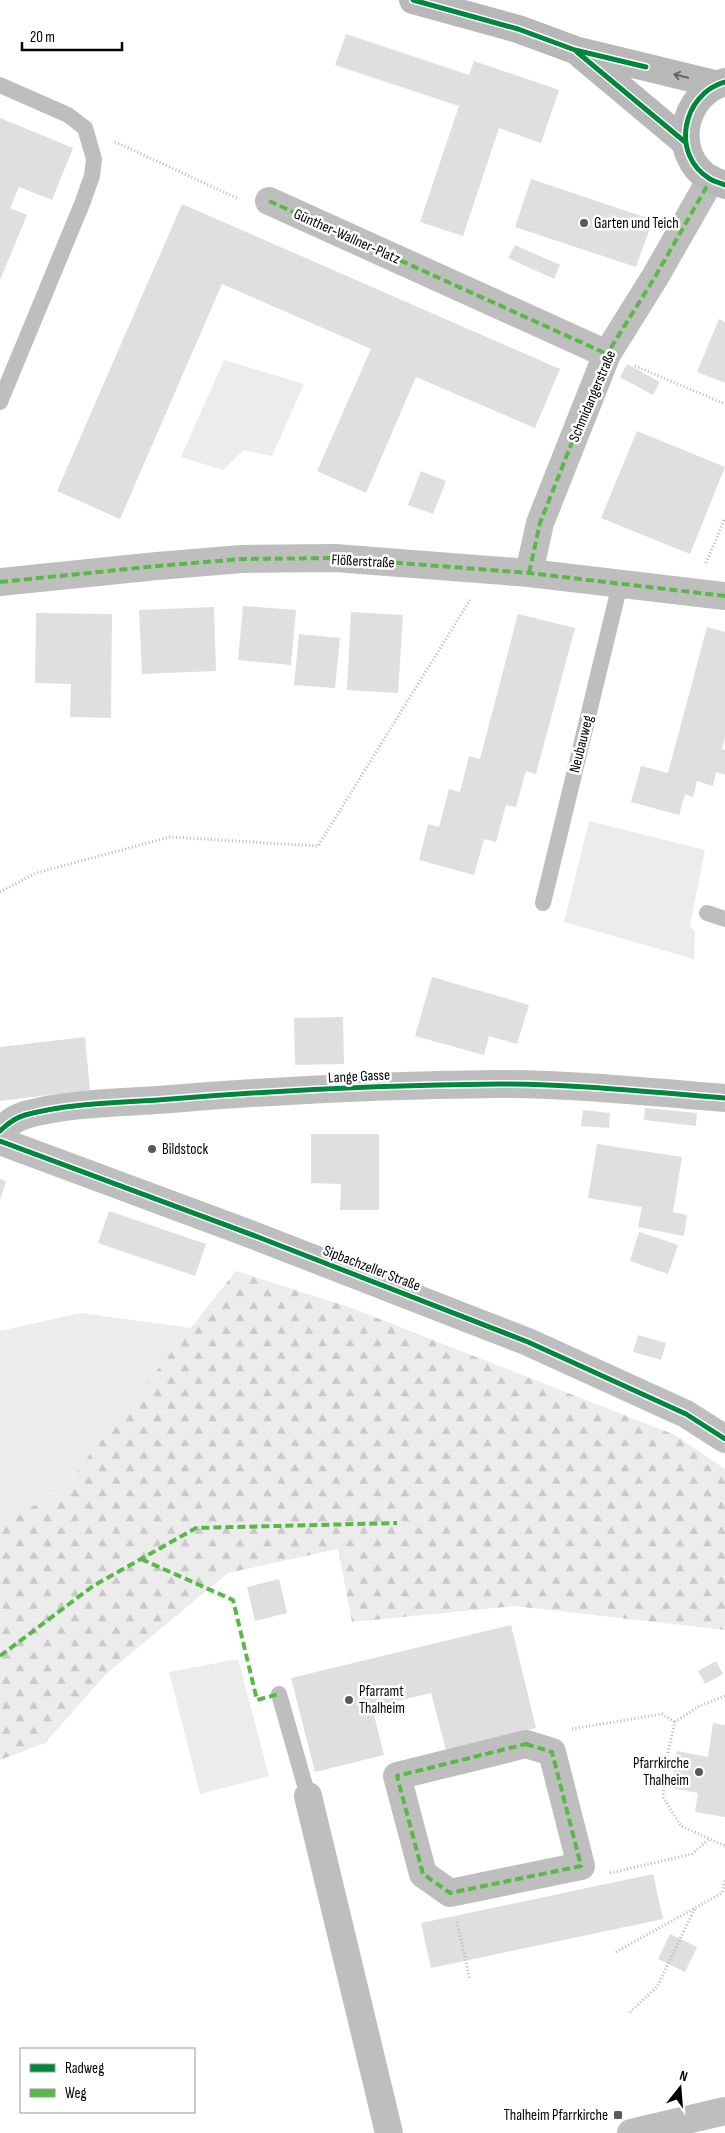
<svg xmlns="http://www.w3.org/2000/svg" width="725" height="2133" font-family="'Sofia Sans Condensed',sans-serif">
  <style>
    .green { fill: #ececec }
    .forest { fill: url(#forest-firs) }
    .building { fill: #dfdfdf }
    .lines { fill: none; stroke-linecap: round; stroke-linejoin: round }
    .path { stroke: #b9b9b9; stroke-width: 3; stroke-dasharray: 1 2.5; stroke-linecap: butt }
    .lane { stroke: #bebebe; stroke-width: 16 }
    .street { stroke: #bebebe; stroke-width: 28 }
    .secondary { stroke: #b8b8b8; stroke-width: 28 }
    .quiet { stroke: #58b947; stroke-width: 4; stroke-dasharray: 8 4; stroke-linecap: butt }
    .cycleway-casing { stroke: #fff; stroke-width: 8 }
    .cycleway { stroke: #00873e; stroke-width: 5 }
    .oneway { stroke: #656565 }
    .poi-dot { fill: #595959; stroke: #fff; stroke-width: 2 }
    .labels { text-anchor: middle; stroke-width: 5; stroke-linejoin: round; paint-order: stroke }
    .poi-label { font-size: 15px; fill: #000; stroke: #fff; text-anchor: start }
    .street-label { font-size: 15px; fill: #000; stroke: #fff }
  </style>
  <defs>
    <pattern id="forest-firs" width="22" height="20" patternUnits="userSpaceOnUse" patternTransform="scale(1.25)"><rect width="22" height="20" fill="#ececec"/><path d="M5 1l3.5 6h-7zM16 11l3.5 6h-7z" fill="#c9c9c9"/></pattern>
  </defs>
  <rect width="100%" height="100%" fill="#fff"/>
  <g class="green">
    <path d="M224,360L304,384L272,456L244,450L223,470L181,457Z"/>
    <path d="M589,821L705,850L690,926L695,932L694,959L564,922Z"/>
    <path d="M81,1313L191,1328L64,1487L0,1527V1331Z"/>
    <path d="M238,1659L269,1776L200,1794L169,1672Z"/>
  </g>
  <path class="forest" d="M236,1271L349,1307L675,1435L725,1469V1630L515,1606L352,1622L338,1549L228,1573L106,1674L45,1743L0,1760V1527L64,1487Z"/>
  <g class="building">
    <path d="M346,34L469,75L474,61L559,90L541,143L499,128L463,236L420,222L459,106L335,65Z"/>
    <path d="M0,118L73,148L52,200L19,187L10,208L27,215L0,280Z"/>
    <path d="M531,179L653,220L636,267L515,227Z"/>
    <path d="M182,204L560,369L535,428L416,377L366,493L317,471L371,349L222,284L120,519L57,491Z"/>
    <path d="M515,245L560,265L554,279L508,258Z"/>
    <path d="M719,319L725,322V383L697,372Z"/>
    <path d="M627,364L660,382L653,395L620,377Z"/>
    <path d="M637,431L725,467L690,554L601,518Z"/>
    <path d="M421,471L446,481L433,514L408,505Z"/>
    <path d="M243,606L296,610L291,665L238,660Z"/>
    <path d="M214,607L216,671L142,674L139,610Z"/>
    <path d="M351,612L403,615L398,693L347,690Z"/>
    <path d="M36,613L112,614L111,718L70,717L71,684L35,683Z"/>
    <path d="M518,614L575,628L536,774L526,771L516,807L506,805L496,842L484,839L474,875L419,860L428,824L439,827L449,789L460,792L469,756L480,759Z"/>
    <path d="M707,627L725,632V738L722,749L725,750V775L716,772L713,786L697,781L693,797L685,794L679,815L631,802L641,766L668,773Z"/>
    <path d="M299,634L340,638L335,688L294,685Z"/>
    <path d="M432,977L529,1005L517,1044L489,1036L484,1055L415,1036Z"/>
    <path d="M343,1017L344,1064L295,1065L294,1018Z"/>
    <path d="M85,1037L90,1090L0,1101V1047Z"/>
    <path d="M645,1108L697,1113L696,1126L644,1120Z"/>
    <path d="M583,1110L610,1113L609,1128L581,1126Z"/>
    <path d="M311,1134H379V1210H340L341,1184L311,1183Z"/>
    <path d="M597,1144L682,1157L673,1212L687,1215L684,1236L638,1227L642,1207L588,1198Z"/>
    <path d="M0,1179L6,1181L0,1201Z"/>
    <path d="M109,1211L206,1244L195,1276L98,1243Z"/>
    <path d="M639,1232L678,1245L668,1274L630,1261Z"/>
    <path d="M638,1335L666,1343L661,1360L633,1352Z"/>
    <path d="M279,1579L287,1613L255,1621L247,1587Z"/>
    <path d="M511,1625L536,1728L446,1750L431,1693L372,1707L384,1755L315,1772L291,1678Z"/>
    <path d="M716,1661L723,1674L705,1684L698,1671Z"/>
    <path d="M713,1723L725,1725V1817L695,1812L698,1793L671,1788L677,1751L708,1757Z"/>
    <path d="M653,1874L663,1919L431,1968L421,1923Z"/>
    <path d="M670,1934L697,1947L685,1972L658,1959Z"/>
  </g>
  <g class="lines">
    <g class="path">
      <path d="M115,142L239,199"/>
      <path d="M635,366L725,404"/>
      <path d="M706,563L725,518"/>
      <path d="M0,892L36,873L170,837L318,846L470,600"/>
      <path d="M725,1696L699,1706L675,1722L666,1761L663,1797L681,1826L725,1846"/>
      <path d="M572,1729L662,1714L675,1722"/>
      <path d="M610,1873L692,1854L709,1839"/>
      <path d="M457,1922L470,1980"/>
      <path d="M616,1952L722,1893L725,1880"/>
      <path d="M630,2012L657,1987L695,1908"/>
    </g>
    <g class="lane">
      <path d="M0,85L68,115L85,128L94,159L92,176L82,204L0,402"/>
      <path d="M543,903L620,584"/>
      <path d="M707,913L725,919"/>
      <path d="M279,1694L308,1796"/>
    </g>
    <g class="street">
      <path d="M269,201L607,354"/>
      <path d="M529,573L540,523L607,354L655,277L711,179"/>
      <path d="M0,582L157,566L242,559L335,558L529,573L725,596"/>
      <path d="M0,1131C7,1124 15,1118 25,1115C72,1102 123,1103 171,1099C280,1090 390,1085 499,1084C575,1084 650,1092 725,1098"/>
      <path d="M0,1141L258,1237L528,1342L686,1414L725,1439"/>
      <path d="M526,1744L552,1752L581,1866L450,1893L423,1874L397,1776Z"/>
      <path d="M308,1796L389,2133"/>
      <path d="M631,2133L725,2111"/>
    </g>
    <g class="secondary">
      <path d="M413,0L518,29L575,50L715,84"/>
      <path d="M580,54L685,142"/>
      <path d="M725,82C682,94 670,155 710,179C715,182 720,183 725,185"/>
    </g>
    <g class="quiet">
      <path d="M269,201L607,354"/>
      <path d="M529,573L540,523L607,354L655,277L711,179"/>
      <path d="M0,582L157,566L242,559L335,558L529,573L725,596"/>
      <path d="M141,1559L233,1600L257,1700L279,1694"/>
      <path d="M0,1656L93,1586L196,1528L397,1523"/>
      <path d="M526,1744L552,1752L581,1866L450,1893L423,1874L397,1776Z"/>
    </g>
    <defs>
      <g id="cycleway">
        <path d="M413,0L518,29L575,50L646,67"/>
        <path d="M577,52L685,142"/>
        <path d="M725,82C682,94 670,155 710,179C715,182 720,183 725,185"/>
        <path d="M0,1131C7,1124 15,1118 25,1115C72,1102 123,1103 171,1099C280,1090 390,1085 499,1084C575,1084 650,1092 725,1098"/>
        <path d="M0,1141L258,1237L528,1342L686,1414L725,1439"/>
      </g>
    </defs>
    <use href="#cycleway" class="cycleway-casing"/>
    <use href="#cycleway" class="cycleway"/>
  </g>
  <defs><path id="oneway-shaft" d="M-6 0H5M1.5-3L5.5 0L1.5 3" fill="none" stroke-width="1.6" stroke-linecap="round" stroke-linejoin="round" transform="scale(1.25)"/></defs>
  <use class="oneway" href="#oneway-shaft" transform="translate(681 76) rotate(-166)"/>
  <g class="poi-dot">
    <circle cx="584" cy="223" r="5"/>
    <circle cx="152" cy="1149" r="5"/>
    <circle cx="349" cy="1700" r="5"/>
    <circle cx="699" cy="1772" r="5"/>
    <rect x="613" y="2110" width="10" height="10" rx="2.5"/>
  </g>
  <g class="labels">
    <g class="poi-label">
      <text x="594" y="228">Garten und Teich</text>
      <text x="162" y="1154">Bildstock</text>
      <text x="359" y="1696">Pfarramt<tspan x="359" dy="17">Thalheim</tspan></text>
      <text x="689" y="1768" text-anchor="end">Pfarrkirche<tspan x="689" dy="17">Thalheim</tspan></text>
      <text x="608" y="2120" text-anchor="end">Thalheim Pfarrkirche</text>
    </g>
    <g class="street-label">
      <text transform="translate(347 236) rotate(24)" y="5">Günther-Wallner-Platz</text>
      <text transform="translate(592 396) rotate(-67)" y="5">Schmidangerstraße</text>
      <text transform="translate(363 561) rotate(3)" y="5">Flößerstraße</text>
      <text transform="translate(581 744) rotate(-76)" y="5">Neubauweg</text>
      <text transform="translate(359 1076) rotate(-3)" y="5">Lange Gasse</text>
      <text transform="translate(372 1268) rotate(21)" y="5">Sipbachzeller Straße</text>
    </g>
  </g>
  <rect x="20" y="2048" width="175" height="65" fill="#ffffff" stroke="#999999"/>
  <rect x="30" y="2064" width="25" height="8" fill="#00873e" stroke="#999999"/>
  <text x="65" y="2073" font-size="15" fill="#000000">Radweg</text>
  <rect x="30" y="2089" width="25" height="8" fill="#58b947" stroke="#999999"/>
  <text x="65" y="2098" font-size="15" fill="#000000">Weg</text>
  <g transform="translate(680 2088) rotate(17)" stroke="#ffffff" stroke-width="4" paint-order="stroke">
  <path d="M0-4L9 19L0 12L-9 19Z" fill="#000000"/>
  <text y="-8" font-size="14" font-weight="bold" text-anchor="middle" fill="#000000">N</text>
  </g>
  <path d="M22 42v8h100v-8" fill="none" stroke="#000000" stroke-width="2.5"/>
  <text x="30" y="42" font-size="15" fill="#000000" stroke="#ffffff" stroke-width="4" paint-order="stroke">20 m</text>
</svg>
